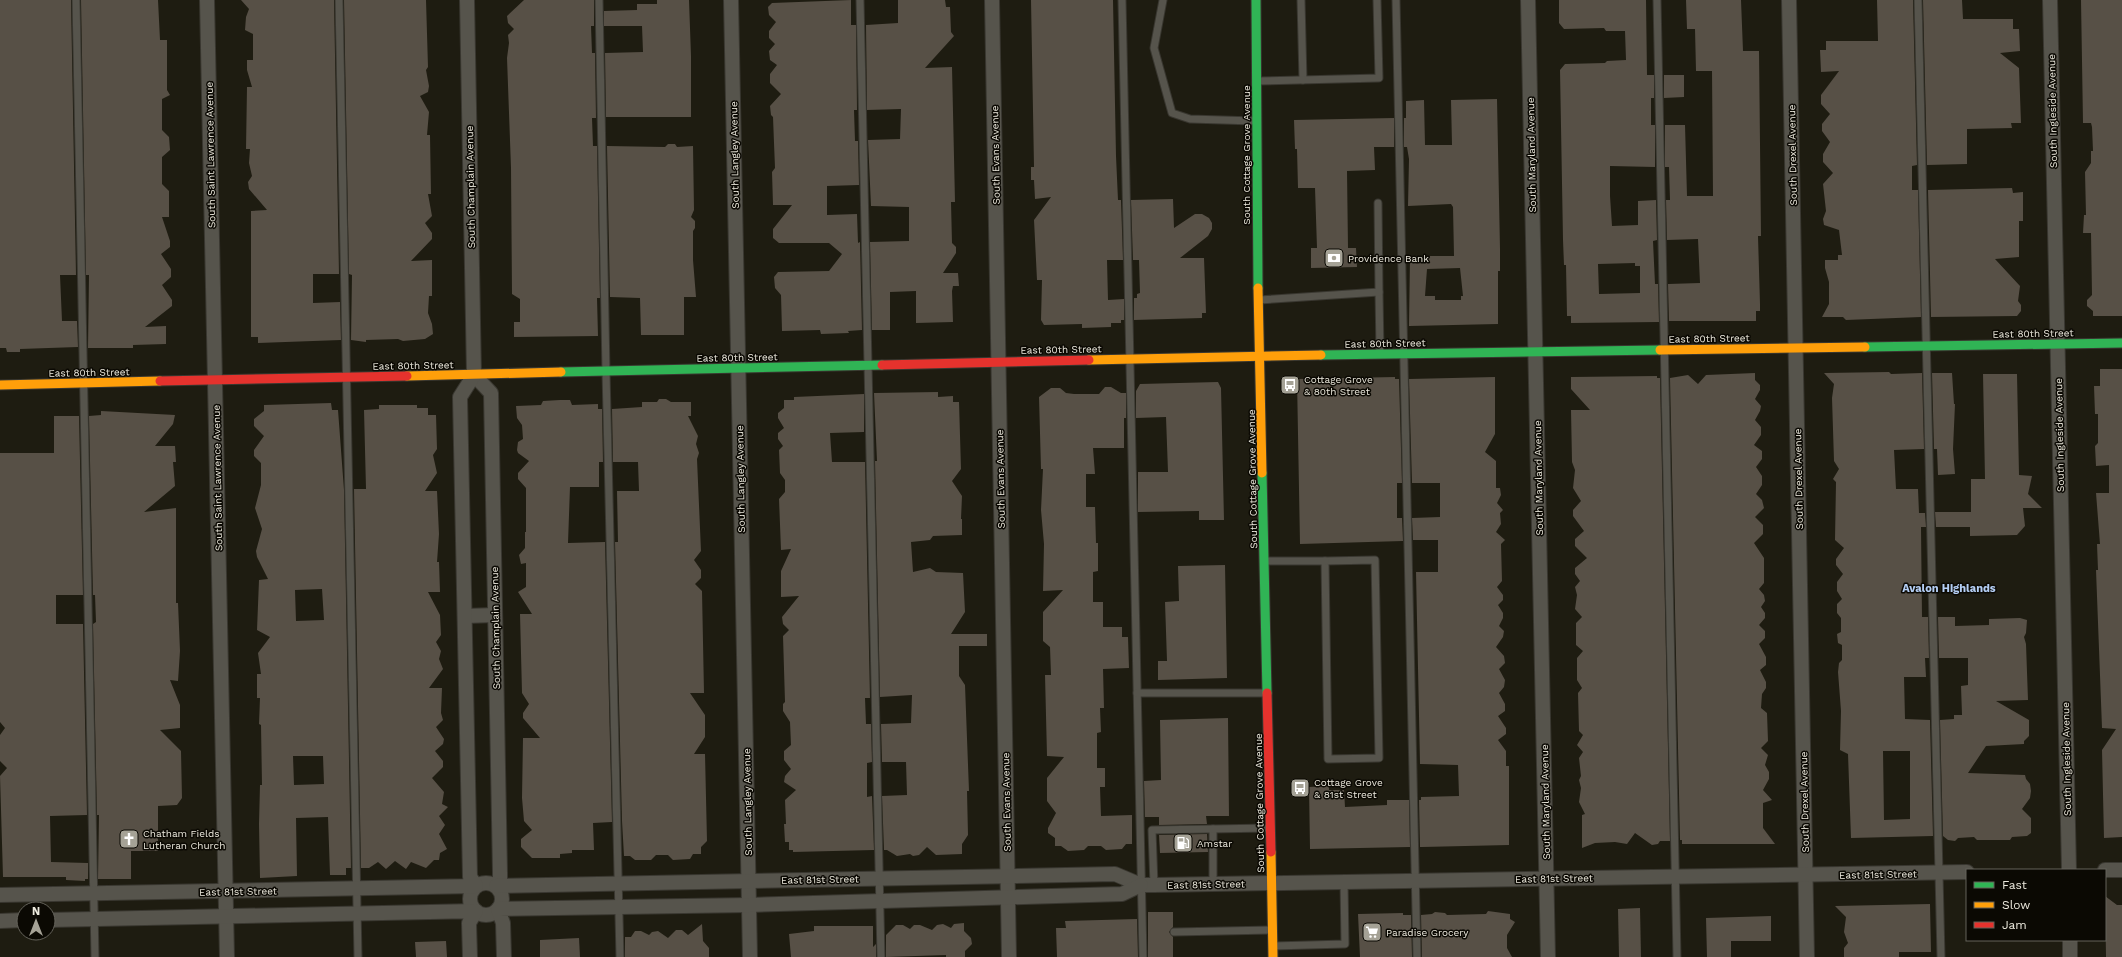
<svg xmlns="http://www.w3.org/2000/svg" width="2122" height="957" font-family="'Work Sans',sans-serif">
  <style>
    .building { fill: #575046; fill-rule: evenodd }
    .lines { fill: none; stroke-linecap: round; stroke-linejoin: round }
    .lane-casing { stroke: #393730; stroke-width: 9 }
    .street-casing { stroke: #393730; stroke-width: 16 }
    .fast-casing { stroke: #393730; stroke-width: 11 }
    .slow-casing { stroke: #393730; stroke-width: 11 }
    .jam-casing { stroke: #393730; stroke-width: 11 }
    .lane { stroke: #56544c; stroke-width: 7 }
    .street { stroke: #56544c; stroke-width: 14 }
    .fast { stroke: #30b455; stroke-width: 9 }
    .slow { stroke: #ff9f0a; stroke-width: 9 }
    .jam { stroke: #e5322d; stroke-width: 9 }
    .labels { text-anchor: middle; stroke-width: 3; stroke-linejoin: round; paint-order: stroke }
    .street-label { font-size: 10px; fill: #edeade; stroke: #0b0903 }
    .poi-label { font-size: 10px; fill: #edeade; stroke: #0b0903; text-anchor: start }
    .neighbourhood-label { font-size: 11px; font-weight: bold; fill: #b4cef4; stroke: #0b0903 }
  </style>
  <rect width="100%" height="100%" fill="#1e1c11"/>
  <g class="building">
    <path d="M0,0H71L76,275H60L62,321H77L78,347L20,349V352H7L6,348H0Z"/>
    <path d="M81,0H158L160,40H167V90L170,95L162,99V130L169,137L170,150L162,157V184L169,191V217H162L170,241V247L161,254L171,269V277L162,285L172,300V306L145,327L166,326V344L133,345V348H88L89,275H86Z"/>
    <path d="M241,0H334L339,274H313V303L340,302L341,340L258,343V337H251V211L267,210L249,189L248,182L252,176L249,163L250,149H246L247,87H252L247,70V60H253V34L245,30L246,17L249,9Z"/>
    <path d="M344,0H426L428,67L426,70L429,86L428,92L420,96L429,112L427,135H430L431,194H428L432,216L425,223L432,233V239L411,261L432,260V296H429L428,313L432,324L433,334L425,339L403,341L398,339L366,340V342L351,340L352,275L349,274Z"/>
    <path d="M524,0H594V26H591L592,53H595L596,118H592L593,146H597L600,298H597L598,336L514,337V322H520V299L512,294L511,168L507,58L509,43L508,35L514,29L508,23L507,16Z"/>
    <path d="M657,0H689L691,56V117H606L605,53L643,52L642,26H604V11L637,10V4H657Z"/>
    <path d="M851,0V25H856L857,110H854L855,141H858L859,185L827,186V215L857,214L858,243L860,242L862,330L848,331L849,333L821,334L820,330L782,331L781,295L775,288L774,277L778,272L829,271L842,254L829,243H779L773,238V229L792,205H773L772,172L775,168L774,143L773,117L771,115L770,106L781,94L770,83V74L777,65L770,60L769,51L775,44L769,38V31L776,22L769,15L768,7L772,3Z"/>
    <path d="M898,0H945L946,7H950L951,32L954,36L925,68L952,67L955,202H951L952,243L956,247V253L943,273H958L959,286H953L952,291L953,322L916,323V291L890,292V330H872L870,242L909,241V207L871,206L868,140L900,139L901,109L867,110L866,25L898,23Z"/>
    <path d="M1031,0H1113L1116,156L1118,200H1121L1123,260H1107L1108,300L1124,299V320H1121V323H1111V327L1082,328V324L1044,325L1041,320L1042,280H1037L1034,220L1051,197L1035,199L1034,180H1031V167H1034Z"/>
    <path d="M1559,0H1646L1647,75H1654V98H1651V125H1655V167L1610,166V196L1612,226L1638,225V201L1656,200L1657,240L1653,241L1655,284H1658L1659,322L1571,323V316H1567L1566,265H1564L1563,240L1560,70L1565,64L1605,63L1607,61L1626,60L1625,31H1606L1604,28L1564,29L1559,23ZM1635,263V266H1640V293L1599,294L1598,264Z"/>
    <path d="M1686,0H1741L1743,51H1759L1761,236H1758L1760,304V311H1756V321H1669L1668,284L1700,283L1698,239L1667,240L1666,200H1670L1669,167H1665V125H1685L1687,196H1713L1712,71H1696L1695,29H1687Z"/>
    <path d="M1877,0H1913L1917,165L1912,166V190H1918L1921,317L1846,320L1843,317H1822L1829,304V282L1825,268V260H1838V255H1842L1839,230L1824,225L1823,219L1826,211L1823,184L1833,173L1823,162V154L1830,142L1822,131V124L1830,114L1821,104V95L1839,71L1821,72L1820,50H1826V41H1878Z"/>
    <path d="M1923,0H1962L1963,19H2013V29H2019L2020,51L2000,53L2019,68L2021,123H2011L2012,128L1967,129V164L1927,165Z"/>
    <path d="M2081,0H2122V316H2093V311L2087,306V300L2092,295L2091,233H2083L2084,215H2086L2085,172L2091,163V151H2093L2092,127L2091,123H2083Z"/>
    <path d="M1664,75H1684V97L1664,98Z"/>
    <path d="M1497,99L1500,249V271H1498V324L1409,326L1410,256H1454L1453,207L1451,204L1408,206L1409,159L1407,147H1404V118H1406V101L1424,100L1425,145H1452L1451,100ZM1460,268L1463,296H1461V300H1435V296H1425L1427,269Z"/>
    <path d="M1394,118V147H1374L1375,170L1347,171L1348,248H1356L1357,267L1311,268V248H1317L1315,188H1298L1297,149H1295L1294,120Z"/>
    <path d="M668,144H675L677,147L693,146L694,210L691,217L695,221V228L693,231V260L696,297H684V335H641L640,298L610,297L607,146L665,147Z"/>
    <path d="M2012,188L2013,193L2023,192V221H2019V257L1995,259L2020,286L2018,301L2021,305V311L2017,316L1931,317L1928,190Z"/>
    <path d="M1173,199L1174,228L1195,214H1202L1209,218L1212,223V229L1208,236L1180,258H1204L1206,313H1202V318L1134,320V298H1137V294L1140,293L1139,260H1133L1131,200Z"/>
    <path d="M2100,369H2122V837L2104,838L2102,750L2116,729L2102,728L2096,570H2098L2097,544H2100L2096,493H2109V465L2096,466L2095,446L2098,443V414H2095L2094,386H2100Z"/>
    <path d="M1889,372L1891,374L1922,373L1924,449L1894,450L1896,489H1918L1919,513H1925L1926,527H1921L1922,617H1928L1929,658H1925L1926,677H1904L1905,719L1930,720L1933,836L1851,838L1848,754L1840,750L1841,711L1838,672L1839,663L1842,660V645L1838,643L1837,634L1841,632V618L1837,613V604L1842,599L1837,591V582L1843,574L1836,565V559L1844,548L1835,540L1836,482L1833,479L1839,469L1834,461L1832,398L1834,384L1824,373ZM1883,751H1910V819L1884,820Z"/>
    <path d="M1755,373V380L1760,385V390L1755,399L1761,406L1760,411L1755,420L1761,427V435L1754,445L1762,451V459L1756,467L1762,476V485L1756,494L1762,500L1764,508L1755,517L1763,525V534L1754,543L1764,558V583L1759,589L1764,595L1765,601L1761,607L1765,613V618L1759,625L1765,631V638L1759,644L1766,657V665L1760,670L1766,682V688L1762,694L1761,708L1767,713L1768,741L1761,748L1768,755L1765,765L1769,772V779L1763,790L1772,800L1763,803V828L1775,844H1682V840H1680L1670,378L1688,375L1698,384L1706,375Z"/>
    <path d="M1932,373H1952L1954,404H1955L1953,449L1955,474L1938,475L1937,449H1934Z"/>
    <path d="M1983,374H2017L2019,475L2032,476L2028,494L2042,508H2023L2025,526L2017,535L1970,536V527H1936L1935,512H1971V479H1985Z"/>
    <path d="M1657,376V378H1660L1670,841H1660L1658,844L1652,845L1635,833L1627,844L1615,842L1595,843L1582,848V815L1585,814L1579,802L1581,788L1579,780L1581,776L1579,758L1583,752L1577,745L1583,735L1579,731L1578,693L1582,688L1577,680V658L1583,651L1576,645V623L1582,617L1575,609L1577,595L1575,587L1580,581L1575,574V568L1587,558L1575,546V539L1584,531L1573,516V510L1581,501L1573,488L1575,470L1572,462L1571,410H1590L1571,389V377Z"/>
    <path d="M1395,377V379H1399L1402,483H1397V518H1402L1403,541L1300,544L1297,379Z"/>
    <path d="M1495,377V434L1485,452L1496,461V488H1500L1501,495L1497,503L1503,510L1500,513L1501,524L1496,532L1505,540L1501,544L1502,581L1497,587L1503,595V600L1498,605L1503,613V618L1499,626L1504,631L1503,637L1496,647L1504,656L1505,663L1499,669L1505,680L1504,687L1499,693L1505,704V711L1498,716L1506,728V734L1498,740L1506,751V766H1509V845L1422,847H1420L1419,800H1421V797L1459,796L1458,765L1420,764L1416,572H1438V540H1413L1412,518L1440,517V483H1412L1409,379Z"/>
    <path d="M1218,382L1221,388L1224,520H1199V511L1138,512V472H1168L1166,417L1136,418V391L1140,384Z"/>
    <path d="M1105,387H1111L1121,393H1126V418H1124V448H1093L1095,474H1086V507H1095L1096,543H1098V571L1093,572V602H1103V627H1122V637H1128L1129,668L1103,669L1104,708H1100L1101,732L1097,733V768H1105V787H1100L1101,816L1132,815V844H1126L1122,849L1106,850L1101,846H1088L1084,850L1068,851L1061,846H1055V838L1048,833V828L1056,813L1047,801V778L1064,757L1047,756L1045,675H1051L1050,647L1043,641V612L1063,590L1043,591L1044,544L1041,510L1043,469H1041L1039,397L1051,388H1060L1066,393L1074,394H1099Z"/>
    <path d="M938,392V397L953,396V402H959L961,469L952,481L962,496L961,519H962V535L933,536L930,540L911,542L913,572L930,568L936,572L963,573L965,612L951,634H987V646H959V676L965,685L969,791H967L968,835L962,844V854L936,855L927,847L919,855L913,856L910,854L897,856L887,850H884L882,796L907,795L906,762H882L881,724L911,723L912,695L880,697L875,461H877L874,393Z"/>
    <path d="M864,394V432L830,433L832,462H865L870,698H865L866,724H871L872,762L867,763V797L872,796L874,850L793,852V850H789V842H785L784,824H786L785,800L796,790L784,782L785,776L791,769L784,760V751L791,745L790,722L783,711V704L785,702L783,636L789,630L783,624L782,617L799,596L781,597V571L791,549L781,550L779,499L785,492V480L780,473L779,450L783,446L778,439V433L784,428L778,418V413L784,408V400H794V397Z"/>
    <path d="M659,399H666L671,402H691V416H688L698,436L696,444L699,453L697,459L701,551L694,560L701,570V578L695,584L702,591L704,693H690L705,715V737L694,754H705L707,841L701,847V854H693L690,859L673,860L668,855H656L651,860H635L630,856H624L622,821L615,542H618L617,491H639L638,462H613L612,409L642,407V402H657Z"/>
    <path d="M560,400H570L572,405L598,404V409H602L603,462H599V487H570L568,543L605,542L612,822L593,823L594,850H572V853L560,854V858H532L521,847V839L532,830L524,821L522,798L523,738H540L523,718V713L529,704L522,693L520,614H532L518,592L526,587V563L521,564L519,555L525,548V532H526V488L518,479V473L529,461L518,453L517,450L518,442L523,439L522,425L517,418L516,406L541,405L543,401Z"/>
    <path d="M331,403L332,410H338L344,490L351,868H346V875H330L328,817L296,818L297,876L260,878L259,824L260,785H262L261,725L259,724L260,698H257V674H261L258,653L270,637L257,630L259,580L268,579L257,557L256,551L262,529L255,508L261,485V463L254,456V450L264,436L254,426V419L264,411V405ZM322,589L324,620L296,621L295,590ZM293,756H323L324,784L294,785Z"/>
    <path d="M379,405H417V408H428V415H436L437,449L433,455L437,473L425,491H437L439,534L437,562H439L440,592H428L440,615L441,635L436,642L441,651L439,659L443,669L429,688H442L441,713L443,720L436,727L444,739L443,744L435,751L443,761V767L432,778L444,792L442,804L448,807L439,816L445,825L439,834L447,849L440,853L439,860H434L426,868L411,862L406,869L395,861L386,869L378,862L369,868H361L354,489H366L364,410L379,409Z"/>
    <path d="M101,411L175,415L173,424L155,446H175L176,462H173L175,486L144,512L176,508V603H178L180,651L178,681L170,680L180,705V728L160,730L181,751L182,798L177,805L158,806V851H131V879H98L99,815H97L93,624L96,622L95,595H93L89,416L101,415Z"/>
    <path d="M54,416H79L83,595H56V624H83L87,815L50,816L51,862L88,863V879H85V881L66,880V877H3L0,776L7,768L0,761V735L5,728L0,722V453H54Z"/>
    <path d="M1225,565L1227,678L1158,680V661H1167L1165,602L1179,601L1178,566Z"/>
    <path d="M1938,617H1955V626L1989,625V619L2020,618L2027,620L2026,633L2024,637L2026,644L2028,700L1996,701L2029,720V736L2024,741V744L1986,746L1968,773L2025,775L2026,779L2030,784L2031,791L2030,798L2022,809L2031,818V833L2027,836L2012,837L2010,840H1977L1974,837L1958,838L1955,841L1948,840L1943,836L1940,720L1954,719V715H1962L1961,686L1968,685V658H1939Z"/>
    <path d="M1228,718L1229,816H1206L1207,824L1159,825V817H1145L1144,781L1161,780L1160,720Z"/>
    <path d="M1329,786V790H1344L1345,807L1387,805V800H1409L1410,847L1310,849L1309,787Z"/>
    <path d="M1207,834L1208,852L1160,853L1159,835Z"/>
    <path d="M2105,896L2117,905H2122V957H2106Z"/>
    <path d="M1930,904L1931,952H1899V957H1844V948L1848,943L1844,932L1846,917L1835,906Z"/>
    <path d="M1640,908L1641,957H1619L1618,909Z"/>
    <path d="M1488,911L1510,914V919L1515,922L1507,935V948L1512,957H1422L1421,915L1432,914L1435,912L1445,913L1447,915L1486,914Z"/>
    <path d="M1148,912H1173V927L1169,932L1173,937V957H1148Z"/>
    <path d="M1403,913V915H1411L1412,957H1360L1358,914Z"/>
    <path d="M1771,916V941H1731V957H1707L1706,918Z"/>
    <path d="M1137,919L1138,957H1057L1056,928H1066L1065,921Z"/>
    <path d="M964,923V931L971,938L972,944L965,951V957H946V955L886,957V935L896,925H903L910,929L914,925H920L932,930L937,925L943,924L951,928L954,924Z"/>
    <path d="M702,924L703,941L709,948V957H625V937H631L635,931H641L649,935L652,932L658,931L668,938L676,930H682L688,935Z"/>
    <path d="M814,926H873V947L876,944V957H791L789,934L814,931Z"/>
    <path d="M579,938L580,957H540V940Z"/>
    <path d="M446,941L447,957H416L415,942Z"/>
  </g>
  <g class="lines">
    <defs>
      <g id="lane">
        <path d="M76,0L95,957"/>
        <path d="M339,0L358,957"/>
        <path d="M599,0L606,372L620,957"/>
        <path d="M860,0L881,957"/>
        <path d="M1122,0L1143,957"/>
        <path d="M1163,0L1154,48L1172,113L1190,119L1255,121"/>
        <path d="M1301,0L1303,80"/>
        <path d="M1396,0L1417,957"/>
        <path d="M1657,0L1677,957"/>
        <path d="M1918,0L1941,957"/>
        <path d="M1257,81L1379,78L1377,0"/>
        <path d="M1379,292L1380,352"/>
        <path d="M1259,300L1379,292L1378,203"/>
        <path d="M1375,560L1379,758L1328,759L1325,561Z"/>
        <path d="M1265,561H1325"/>
        <path d="M1137,693H1266"/>
        <path d="M1213,829V883"/>
        <path d="M1154,885L1152,830L1269,828"/>
        <path d="M1174,932L1271,930"/>
        <path d="M1273,946L1345,944L1344,882"/>
      </g>
      <g id="street">
        <path d="M207,0L227,957"/>
        <path d="M731,0L750,957"/>
        <path d="M992,0L1009,957"/>
        <path d="M1528,0L1548,957"/>
        <path d="M1789,0L1807,957"/>
        <path d="M2050,0L2069,870"/>
        <path d="M474,375L491,393L500,873V880L496,886"/>
        <path d="M465,616L495,615"/>
        <path d="M2105,870H2122"/>
        <circle cx="486" cy="899" r="16"/>
        <path d="M496,886L1115,874L1141,885H1154L1967,872"/>
        <path d="M0,895L476,886L470,877L460,397L474,375L467,0"/>
        <path d="M48,920L476,911L469,923L470,957"/>
        <path d="M0,921L24,920"/>
        <path d="M2070,940V957"/>
        <path d="M504,957L503,923L498,909L749,905L1122,894L1141,885"/>
      </g>
      <g id="fast">
        <path d="M1256,0L1258,288"/>
        <path d="M1865,347L2122,343"/>
        <path d="M1321,355L1660,350"/>
        <path d="M561,372L882,365"/>
        <path d="M1262,473L1267,693"/>
      </g>
      <g id="slow">
        <path d="M1258,288L1262,473"/>
        <path d="M1660,350L1865,347"/>
        <path d="M1089,360L1321,355"/>
        <path d="M407,376L561,372"/>
        <path d="M0,385L160,381"/>
        <path d="M1271,852L1273,957"/>
      </g>
      <g id="jam">
        <path d="M882,365L1089,360"/>
        <path d="M160,381L407,376"/>
        <path d="M1267,693L1271,852"/>
      </g>
    </defs>
    <use href="#lane" class="lane-casing"/>
    <use href="#street" class="street-casing"/>
    <use href="#fast" class="fast-casing"/>
    <use href="#slow" class="slow-casing"/>
    <use href="#jam" class="jam-casing"/>
    <use href="#lane" class="lane"/>
    <use href="#street" class="street"/>
    <use href="#fast" class="fast"/>
    <use href="#slow" class="slow"/>
    <use href="#jam" class="jam"/>
  </g>
  <defs>
    <symbol id="bank-square" viewBox="-11 -11 22 22"><rect x="-9" y="-9" width="18" height="18" rx="4" fill="#a5a296" stroke="#0b0903"/><path d="M-6-4H6V4H-6ZM0-2.3a2.3 2.3 0 1 0 0 4.6a2.3 2.3 0 1 0 0-4.6Z" fill="#fff"/></symbol>
    <symbol id="bus-square" viewBox="-11 -11 22 22"><rect x="-9" y="-9" width="18" height="18" rx="4" fill="#a5a296" stroke="#0b0903"/><path d="M-5-6H5V4H4V6H2V4H-2V6H-4V4H-5ZM-3.5-4V0h7V-4ZM-3.5 1.2v1.5H-2V1.2ZM2 1.2v1.5H3.5V1.2Z" fill="#fff"/></symbol>
    <symbol id="church-square" viewBox="-11 -11 22 22"><rect x="-9" y="-9" width="18" height="18" rx="4" fill="#a5a296" stroke="#0b0903"/><path d="M-1.2-6h2.4v3.5h3.3v2.4h-3.3V6h-2.4V-.1h-3.3v-2.4h3.3Z" fill="#fff"/></symbol>
    <symbol id="fuel-square" viewBox="-11 -11 22 22"><rect x="-9" y="-9" width="18" height="18" rx="4" fill="#a5a296" stroke="#0b0903"/><path d="M-5.5-6h7V0h2V4h1.3V-2.5L3-4.5l.8-.8L6-3V5H2.5V1h-1V6h-7ZM-4.2-4.7v3.2H.2V-4.7Z" fill="#fff"/></symbol>
    <symbol id="supermarket-square" viewBox="-11 -11 22 22"><rect x="-9" y="-9" width="18" height="18" rx="4" fill="#a5a296" stroke="#0b0903"/><path d="M-6-5.5h2.5l.6 2H6L4.5 2H-2.5L-4.4-4H-6ZM-1.5 3.2a1.3 1.3 0 1 0 .1 0ZM3 3.2a1.3 1.3 0 1 0 .1 0Z" fill="#fff"/></symbol>
  </defs>
  <g fill-rule="evenodd">
    <use href="#bank-square" x="1323" y="247" width="22" height="22"/>
    <use href="#bus-square" x="1279" y="374" width="22" height="22"/>
    <use href="#bus-square" x="1289" y="777" width="22" height="22"/>
    <use href="#church-square" x="118" y="828" width="22" height="22"/>
    <use href="#fuel-square" x="1172" y="832" width="22" height="22"/>
    <use href="#supermarket-square" x="1361" y="921" width="22" height="22"/>
  </g>
  <g class="labels">
    <g class="street-label">
      <text transform="translate(2052 111) rotate(-91)" y="4">South Ingleside Avenue</text>
      <text transform="translate(210 155) rotate(-91)" y="4">South Saint Lawrence Avenue</text>
      <text transform="translate(734 155) rotate(-91)" y="4">South Langley Avenue</text>
      <text transform="translate(995 155) rotate(-91)" y="4">South Evans Avenue</text>
      <text transform="translate(1246 155) rotate(-90)" y="4">South Cottage Grove Avenue</text>
      <text transform="translate(1531 155) rotate(-91)" y="4">South Maryland Avenue</text>
      <text transform="translate(1792 155) rotate(-91)" y="4">South Drexel Avenue</text>
      <text transform="translate(470 187) rotate(-91)" y="4">South Champlain Avenue</text>
      <text transform="translate(2033 333) rotate(-1)" y="4">East 80th Street</text>
      <text transform="translate(1709 338) rotate(-1)" y="4">East 80th Street</text>
      <text transform="translate(1385 343) rotate(-1)" y="4">East 80th Street</text>
      <text transform="translate(1061 349) rotate(-1)" y="4">East 80th Street</text>
      <text transform="translate(737 357) rotate(-1)" y="4">East 80th Street</text>
      <text transform="translate(413 365) rotate(-1)" y="4">East 80th Street</text>
      <text transform="translate(89 372) rotate(-1)" y="4">East 80th Street</text>
      <text transform="translate(2059 435) rotate(-91)" y="4">South Ingleside Avenue</text>
      <text transform="translate(217 478) rotate(-91)" y="4">South Saint Lawrence Avenue</text>
      <text transform="translate(1538 478) rotate(-91)" y="4">South Maryland Avenue</text>
      <text transform="translate(740 479) rotate(-91)" y="4">South Langley Avenue</text>
      <text transform="translate(1000 479) rotate(-91)" y="4">South Evans Avenue</text>
      <text transform="translate(1252 479) rotate(-91)" y="4">South Cottage Grove Avenue</text>
      <text transform="translate(1798 479) rotate(-91)" y="4">South Drexel Avenue</text>
      <text transform="translate(495 628) rotate(-91)" y="4">South Champlain Avenue</text>
      <text transform="translate(2066 759) rotate(-91)" y="4">South Ingleside Avenue</text>
      <text transform="translate(747 802) rotate(-91)" y="4">South Langley Avenue</text>
      <text transform="translate(1006 802) rotate(-91)" y="4">South Evans Avenue</text>
      <text transform="translate(1545 802) rotate(-91)" y="4">South Maryland Avenue</text>
      <text transform="translate(1804 802) rotate(-91)" y="4">South Drexel Avenue</text>
      <text transform="translate(1259 803) rotate(-91)" y="4">South Cottage Grove Avenue</text>
      <text transform="translate(1878 874) rotate(-1)" y="4">East 81st Street</text>
      <text transform="translate(1554 878) rotate(-1)" y="4">East 81st Street</text>
      <text transform="translate(820 879) rotate(-1)" y="4">East 81st Street</text>
      <text transform="translate(1206 884) rotate(-1)" y="4">East 81st Street</text>
      <text transform="translate(238 891) rotate(-1)" y="4">East 81st Street</text>
    </g>
    <g class="poi-label">
      <text x="1348" y="262">Providence Bank</text>
      <text x="1304" y="383">Cottage Grove<tspan x="1304" dy="12">&amp; 80th Street</tspan></text>
      <text x="1314" y="786">Cottage Grove<tspan x="1314" dy="12">&amp; 81st Street</tspan></text>
      <text x="143" y="837">Chatham Fields<tspan x="143" dy="12">Lutheran Church</tspan></text>
      <text x="1197" y="847">Amstar</text>
      <text x="1386" y="936">Paradise Grocery</text>
    </g>
    <g class="neighbourhood-label">
      <text x="1949" y="592">Avalon Highlands</text>
    </g>
  </g>
  <rect x="1966" y="869" width="140" height="72" fill="#0b0903" stroke="#65635b"/>
  <rect x="1974" y="882" width="20" height="6" fill="#30b455" stroke="#65635b"/>
  <text x="2002" y="889" font-size="12" fill="#edeade">Fast</text>
  <rect x="1974" y="902" width="20" height="6" fill="#ff9f0a" stroke="#65635b"/>
  <text x="2002" y="909" font-size="12" fill="#edeade">Slow</text>
  <rect x="1974" y="922" width="20" height="6" fill="#e5322d" stroke="#65635b"/>
  <text x="2002" y="929" font-size="12" fill="#edeade">Jam</text>
  <g transform="translate(36 921)"><circle r="19" fill="#0b0903" stroke="#65635b"/>
  <path d="M0-3L7 15L0 10L-7 15Z" fill="#a5a296"/>
  <text y="-6" font-size="11" font-weight="bold" text-anchor="middle" fill="#edeade">N</text>
  </g>
</svg>
